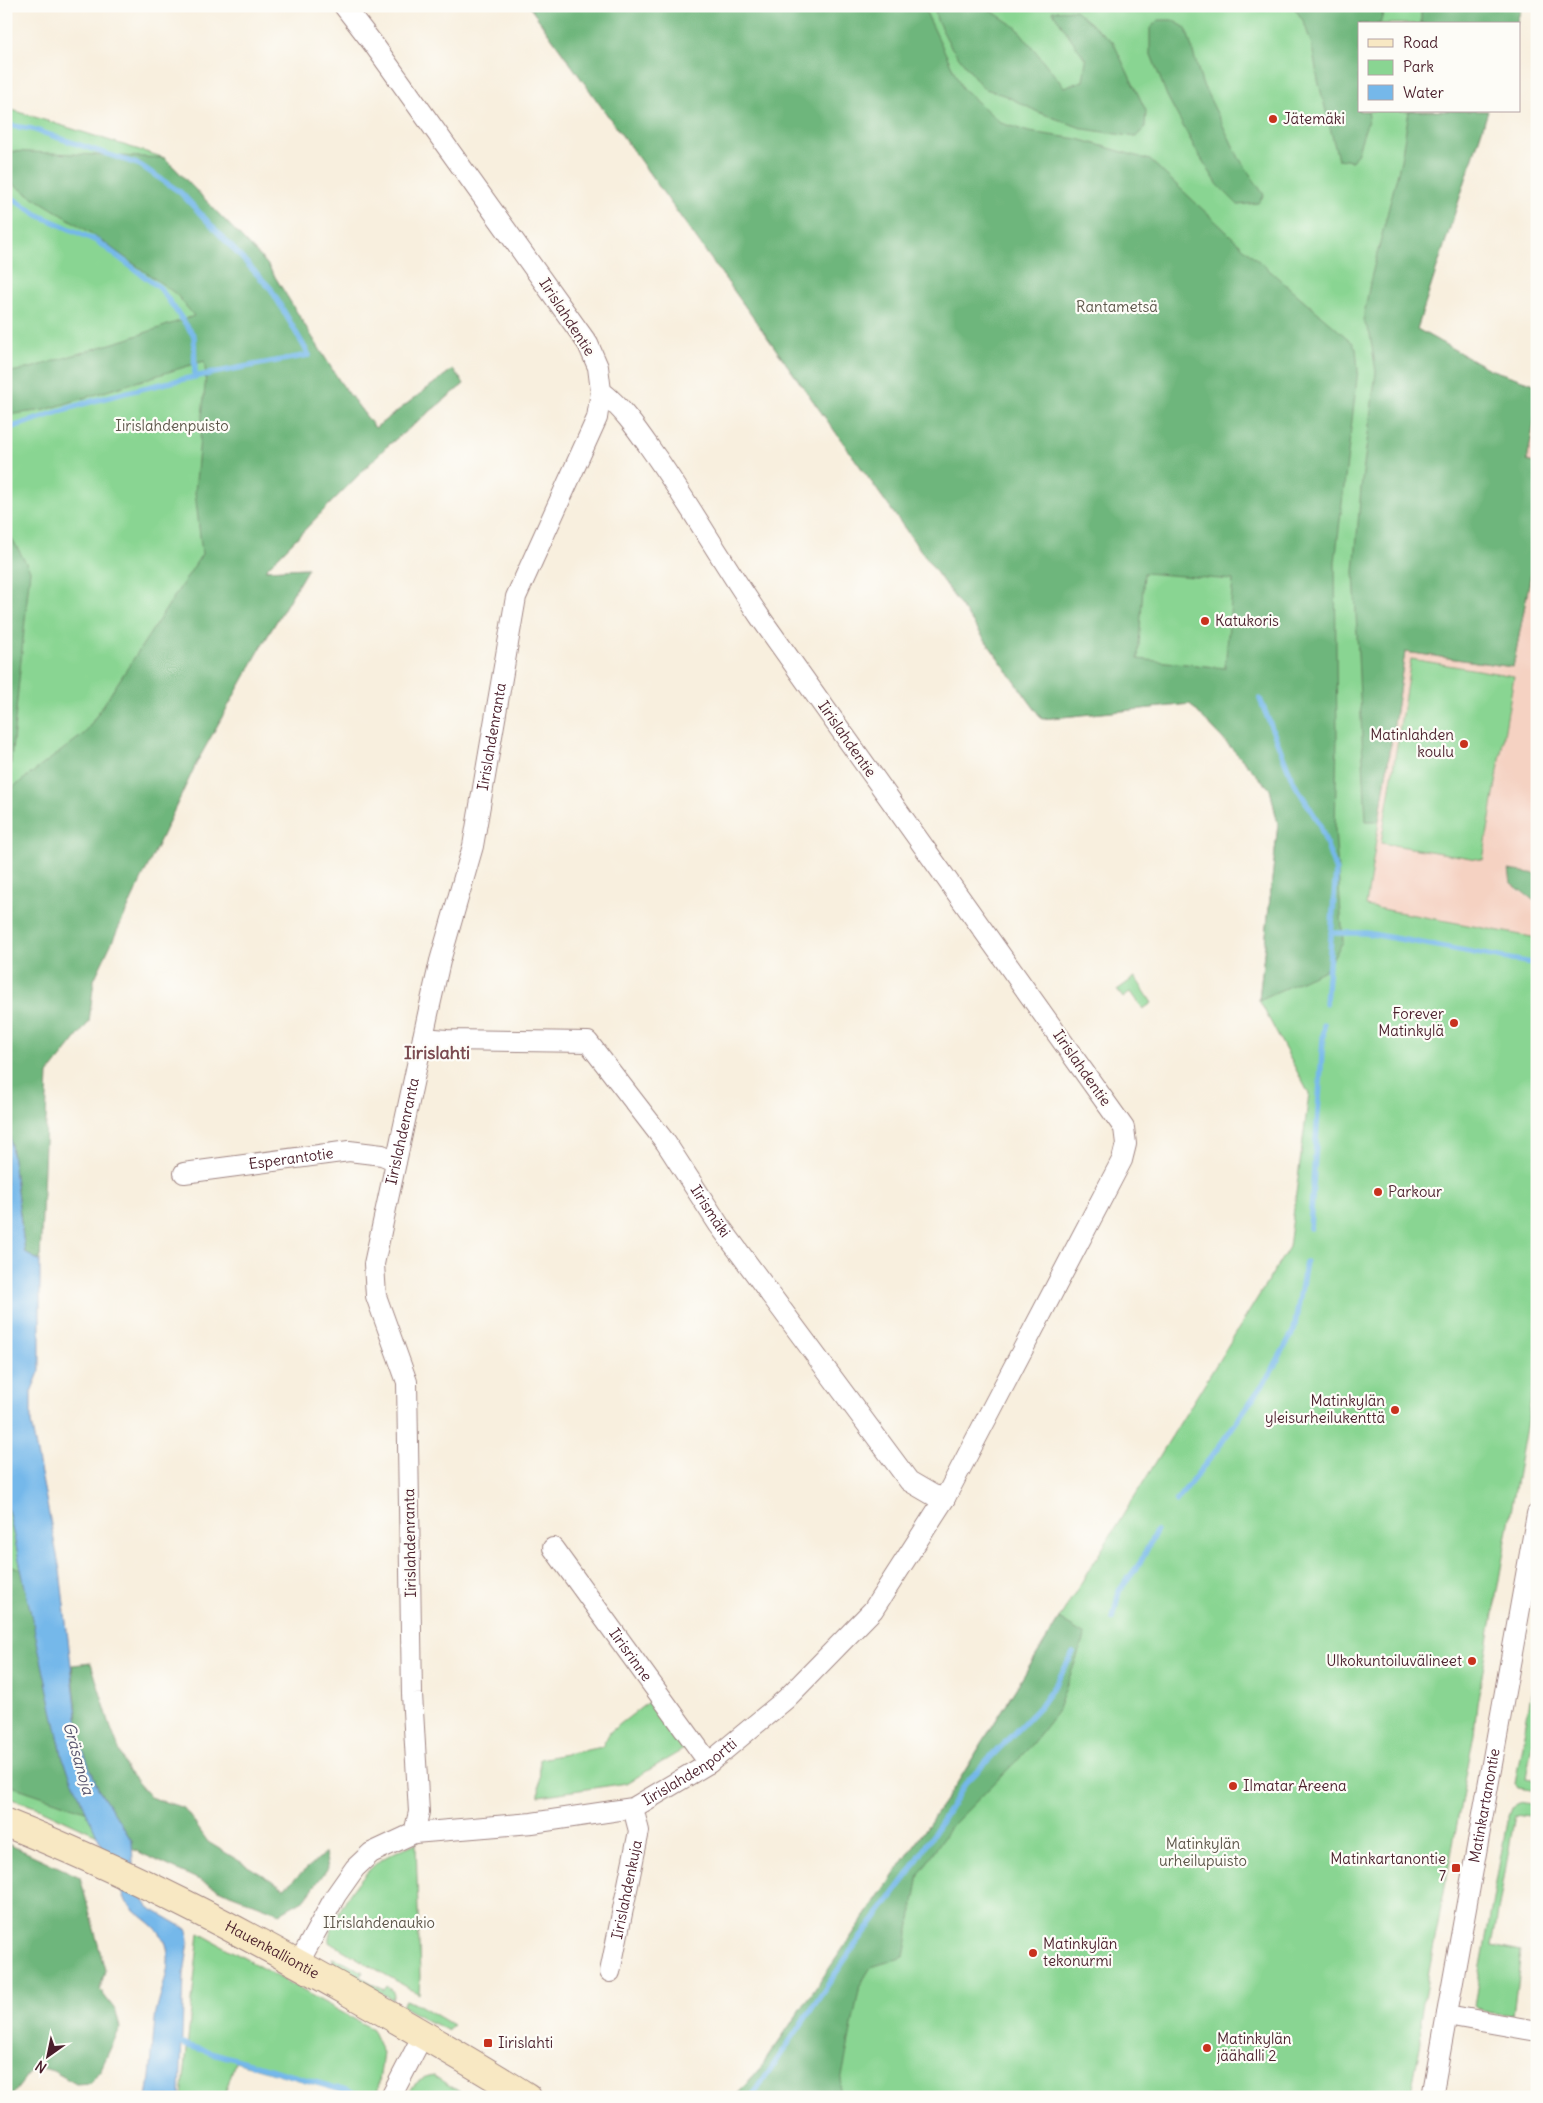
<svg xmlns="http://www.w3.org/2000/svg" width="1543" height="2103" font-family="Delius,sans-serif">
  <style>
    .built { fill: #f5d2c2 }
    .green { fill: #89d592; stroke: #6a7a5e }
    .forest { fill: #6eb67c; stroke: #5c6a54; fill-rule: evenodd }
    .water { fill: #75b8ea; stroke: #606c8a }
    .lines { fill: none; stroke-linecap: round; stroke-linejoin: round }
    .stream { stroke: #75b8ea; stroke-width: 5.5 }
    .minor-casing { stroke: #a18784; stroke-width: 22 }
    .secondary-casing { stroke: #a18784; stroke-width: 30 }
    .minor { stroke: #fff; stroke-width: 20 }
    .secondary { stroke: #f8e8c3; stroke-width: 28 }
    .poi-dot { fill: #c8321e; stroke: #fdfcf7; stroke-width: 2 }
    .labels { text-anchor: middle; stroke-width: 4.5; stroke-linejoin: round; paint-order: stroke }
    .poi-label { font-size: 15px; fill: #4a1f2b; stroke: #fdfcf7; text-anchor: start }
    .park-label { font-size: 15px; fill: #5d564a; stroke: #fdfcf7 }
    .street-label { font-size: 15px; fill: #4a1f2b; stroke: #fdfcf7 }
    .water-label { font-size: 16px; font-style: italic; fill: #59556e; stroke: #fdfcf7 }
    .quarter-label { font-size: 18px; font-weight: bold; fill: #7b4b51; stroke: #fdfcf7 }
  </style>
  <rect width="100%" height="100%" fill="#fdfcf7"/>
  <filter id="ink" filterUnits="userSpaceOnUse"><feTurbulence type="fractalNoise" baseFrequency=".02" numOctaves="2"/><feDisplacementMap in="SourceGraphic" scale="10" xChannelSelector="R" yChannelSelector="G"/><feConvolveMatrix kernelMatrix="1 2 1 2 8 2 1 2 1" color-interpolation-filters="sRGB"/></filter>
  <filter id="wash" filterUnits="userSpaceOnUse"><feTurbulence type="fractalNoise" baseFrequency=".0096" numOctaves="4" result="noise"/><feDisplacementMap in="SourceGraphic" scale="20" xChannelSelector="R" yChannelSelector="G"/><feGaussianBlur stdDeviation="1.12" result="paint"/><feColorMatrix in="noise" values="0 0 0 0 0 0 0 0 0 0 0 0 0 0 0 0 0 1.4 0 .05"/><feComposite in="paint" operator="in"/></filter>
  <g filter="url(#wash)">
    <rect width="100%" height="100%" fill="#f8efde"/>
    <g class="built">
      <path d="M1537,406V464L1526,461Z"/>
      <path d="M1537,542V874L1509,870L1518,890L1537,903V938L1366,907L1405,652L1513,667Z"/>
    </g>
    <g class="green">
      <path d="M529,6H1522L1516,24H1359V111H1488L1417,329L1489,369L1537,385V406L1527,461L1537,464V542L1513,667L1405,652L1366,906L1537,938V1365L1477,1704L1474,1734L1420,2019L1421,2042L1410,2097H735L761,2067L956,1785L1289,1247L1309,1094L1259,1000L1278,824L1270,789L1190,704L1042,719Z"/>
      <path d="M6,108L165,158L267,264L340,382L375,428L453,369L464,384L386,447L265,570L308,568L6,1078Z"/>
      <path d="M1411,659L1514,676L1483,860L1381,843Z"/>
      <path d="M1135,977L1152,1003L1143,1009L1131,992L1123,998L1117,990Z"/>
      <path d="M6,1501L22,1570L88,1812L97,1835L41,1809L6,1797Z"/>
      <path d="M1537,1661V1715L1526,1779L1537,1781V1791L1518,1788L1515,1784Z"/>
      <path d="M656,1696L689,1746L627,1783L539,1796L540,1759L602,1747L610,1732Z"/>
      <path d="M1519,1803L1537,1806V1818L1515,1815L1492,1946L1521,1952L1513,2014C1501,2014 1482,2014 1474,2005L1507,1821L1512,1807Z"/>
      <path d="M416,1843L420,1977L419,1994L329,1942V1937C337,1910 359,1874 384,1858C394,1852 405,1848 416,1843Z"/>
      <path d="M199,1933L372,2029L383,2053L377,2097H359L235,2062L224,2097H182Z"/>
      <path d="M332,1958L345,1962L363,1972L361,1977L384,1990L387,1986L392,1990L394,1995L392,1999C377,1991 337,1973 332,1958Z"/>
      <path d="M405,2001L416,2003L453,2025L447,2030L428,2021L402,2006Z"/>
      <path d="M434,2076L468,2097H405C412,2085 420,2078 434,2076Z"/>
    </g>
    <g class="forest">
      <path d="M529,6H923L962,88L1001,123L1029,132L1078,139L1150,160L1246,250L1353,343L1356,348L1358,370L1335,562L1337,738L1335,829L1343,942L1325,970L1259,1000L1278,824L1270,789L1190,704L1042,719ZM1144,573L1233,580L1225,668L1138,659Z"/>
      <path d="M934,6H984L1017,28L1064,87L1083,81L1086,60L1052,11L1075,10L1113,42L1146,111L1145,127L1136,137L1084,129L1038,112L1006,96L983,88L951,47L937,20Z"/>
      <path d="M1293,6H1385L1380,24H1359V111H1368L1369,117L1357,154L1352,161L1338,159L1318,80L1312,46L1304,22Z"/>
      <path d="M1421,6H1522L1516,24H1421Z"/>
      <path d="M1159,20H1172L1186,28L1202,83L1239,158L1264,195L1258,203L1238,205L1218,185L1197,152L1167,96L1150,52V28Z"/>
      <path d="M1409,111H1488L1417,329L1489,369L1537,385V406L1527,461L1537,464V542L1513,667L1405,652L1379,821H1366L1354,572L1361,488L1376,372L1370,334L1363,320L1371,278L1401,160Z"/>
      <path d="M6,151L165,158L267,264L340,382L375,428L453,369L464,384L386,447L265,570L308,568L264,642L197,762L94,980L89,1022L48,1074L40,1261L25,1253L6,1107V528L30,570L8,791L85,733L202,554L195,492L206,375L204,361L45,410L6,415V373L31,368L127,339L194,316L176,294L88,231L6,180Z"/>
      <path d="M1509,870L1537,874V903L1511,883Z"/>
      <path d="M6,1563L22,1570L63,1759L88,1812L6,1784Z"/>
      <path d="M1059,1619L1085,1635L1057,1712L1027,1750L949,1829L919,1875L904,1957L871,1967L860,1985L838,2097H735L761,2067L956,1785Z"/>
      <path d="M91,1663L112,1731L127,1770L150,1797L184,1808L208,1842L284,1888L325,1853L328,1868L305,1899L280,1913L230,1894L132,1849V1841L98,1788L80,1742L72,1665Z"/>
      <path d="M6,1843L80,1877L105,1970L100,1990L116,2011L120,2028L101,2069L90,2083L76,2084L53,2071L35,2066L11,2097H6Z"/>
    </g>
    <path class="water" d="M6,1107L25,1253L40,1261V1370L31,1392V1423L60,1570L80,1742L98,1788L132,1841L134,1885L148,1907L188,1930L189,1941L184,1974L180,2097H147C152,2071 152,2046 155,2020C157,1996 174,1969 166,1944C160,1926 139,1917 127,1903L63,1759L6,1501Z"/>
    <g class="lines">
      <g class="stream">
        <path d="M6,125L32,129L140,165L180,192L271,289L309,355C237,368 167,381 97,400C66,408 37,420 6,429"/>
        <path d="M6,194L38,215L97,241L160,288L194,336L195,375"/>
        <path d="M1260,699L1293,781L1319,823L1336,871L1326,1004"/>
        <path d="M1331,933H1366L1537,964"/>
        <path d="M1310,1228L1324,1024"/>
        <path d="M1176,1501L1215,1452L1270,1374L1294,1330L1306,1262"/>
        <path d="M1113,1619L1119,1591L1140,1563L1156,1531"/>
        <path d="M177,2041L182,2044L360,2095"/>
        <path d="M752,2097L850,1952L907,1876L965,1784L1040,1706L1057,1682L1073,1653"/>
      </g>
    </g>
  </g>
  <g filter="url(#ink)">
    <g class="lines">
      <defs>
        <g id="minor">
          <path id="s1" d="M423,1038L447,1040L588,1042L666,1143L719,1225L909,1481L933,1495L945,1498"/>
          <path id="s2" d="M184,1173L349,1151L382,1155L396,1161"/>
          <path id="s3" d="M553,1548L709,1763"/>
          <path id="s4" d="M414,1833L419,1812L412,1694L407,1382L376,1296L374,1264L428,1014L440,961L473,846L516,597L597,418L601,391"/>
          <path id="s5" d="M298,1964L336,1895L355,1868L371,1853L414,1833L532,1823L633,1808L709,1763L786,1699L873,1610L945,1498L1122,1160L1126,1144L1124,1128L760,617C724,565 693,510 657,458C640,434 624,409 601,391L598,367L588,344L374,45L344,6"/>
          <path id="s6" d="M610,1972L639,1831L633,1808"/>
          <path d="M1447,2015L1537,2031"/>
          <path d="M391,2097L423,2035"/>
          <path id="s7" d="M1432,2097L1537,1514"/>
        </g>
        <g id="secondary">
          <path id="s8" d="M6,1823C127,1871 241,1931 354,1995C412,2028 470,2061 527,2097"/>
        </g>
      </defs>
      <use href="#minor" class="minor-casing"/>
      <use href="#secondary" class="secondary-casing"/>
      <use href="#minor" class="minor"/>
      <use href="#secondary" class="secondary"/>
    </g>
  </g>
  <g class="poi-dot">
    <circle cx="1273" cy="119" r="5"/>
    <circle cx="1205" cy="621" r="5"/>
    <circle cx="1464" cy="744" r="5"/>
    <circle cx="1454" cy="1023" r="5"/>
    <circle cx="1378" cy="1192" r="5"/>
    <circle cx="1395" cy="1410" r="5"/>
    <circle cx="1472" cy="1661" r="5"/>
    <circle cx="1233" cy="1786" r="5"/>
    <rect x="1451" y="1863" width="10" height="10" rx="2.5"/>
    <circle cx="1033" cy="1953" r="5"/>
    <rect x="483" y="2038" width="10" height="10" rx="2.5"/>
    <circle cx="1207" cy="2048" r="5"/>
  </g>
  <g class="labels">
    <g class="poi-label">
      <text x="1283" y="124">Jätemäki</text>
      <text x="1215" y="626">Katukoris</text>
      <text x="1454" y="740" text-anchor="end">Matinlahden<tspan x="1454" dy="17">koulu</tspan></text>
      <text x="1444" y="1019" text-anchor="end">Forever<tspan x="1444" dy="17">Matinkylä</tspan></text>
      <text x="1388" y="1197">Parkour</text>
      <text x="1385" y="1406" text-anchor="end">Matinkylän<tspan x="1385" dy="17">yleisurheilukenttä</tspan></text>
      <text x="1462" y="1666" text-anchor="end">Ulkokuntoiluvälineet</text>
      <text x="1243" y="1791">Ilmatar Areena</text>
      <text x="1446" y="1864" text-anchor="end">Matinkartanontie<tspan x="1446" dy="17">7</tspan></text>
      <text x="1043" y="1949">Matinkylän<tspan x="1043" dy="17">tekonurmi</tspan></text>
      <text x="1217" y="2044">Matinkylän<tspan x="1217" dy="17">jäähalli 2</tspan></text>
      <text x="498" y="2048">Iirislahti</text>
    </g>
    <g class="park-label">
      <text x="1117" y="312">Rantametsä</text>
      <text x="172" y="431">Iirislahdenpuisto</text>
      <text x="1203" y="1849">Matinkylän<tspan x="1203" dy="17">urheilupuisto</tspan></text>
      <text x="379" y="1928">IIrislahdenaukio</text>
    </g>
    <g class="street-label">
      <text transform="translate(567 317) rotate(57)" y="5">Iirislahdentie</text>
      <text dy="5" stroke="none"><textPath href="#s4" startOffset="1116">Iirislahdenranta</textPath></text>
      <text transform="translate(847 739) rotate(55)" y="5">Iirislahdentie</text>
      <text transform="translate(1082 1068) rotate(55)" y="5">Iirislahdentie</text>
      <text dy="5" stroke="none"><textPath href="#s4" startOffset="711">Iirislahdenranta</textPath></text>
      <text dy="5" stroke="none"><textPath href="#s2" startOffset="108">Esperantotie</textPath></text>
      <text dy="5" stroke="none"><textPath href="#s1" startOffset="374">Iirismäki</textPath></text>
      <text transform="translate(410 1543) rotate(-91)" y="5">Iirislahdenranta</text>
      <text dy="5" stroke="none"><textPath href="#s3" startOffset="132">Iirisrinne</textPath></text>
      <text dy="5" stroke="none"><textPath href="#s5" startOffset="469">Iirislahdenportti</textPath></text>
      <text dy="5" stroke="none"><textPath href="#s7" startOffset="296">Matinkartanontie</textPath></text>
      <text dy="5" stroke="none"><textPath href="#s6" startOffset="84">Iirislahdenkuja</textPath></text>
      <text dy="5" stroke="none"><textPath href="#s8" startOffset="295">Hauenkalliontie</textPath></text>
    </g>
    <g class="water-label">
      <text transform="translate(79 1758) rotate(74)" y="6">Gräsanoja</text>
    </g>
    <g class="quarter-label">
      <text x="437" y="1059">Iirislahti</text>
    </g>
  </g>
  <rect width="1543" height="2103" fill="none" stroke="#fdfcf7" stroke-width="25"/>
  <rect x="1358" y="22" width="162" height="90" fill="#fdfcf7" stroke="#b5a4a5"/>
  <rect x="1368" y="39" width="25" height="8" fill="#f8e8c3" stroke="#b5a4a5"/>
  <text x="1403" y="48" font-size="15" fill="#4a1f2b">Road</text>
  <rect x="1368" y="60" width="25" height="15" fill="#89d592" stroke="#b5a4a5"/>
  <text x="1403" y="72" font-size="15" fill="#4a1f2b">Park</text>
  <rect x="1368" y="85" width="25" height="15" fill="#75b8ea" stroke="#b5a4a5"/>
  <text x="1403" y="98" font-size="15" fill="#4a1f2b">Water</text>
  <g transform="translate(48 2056) rotate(213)" stroke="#fdfcf7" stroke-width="4" paint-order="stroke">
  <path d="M0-4L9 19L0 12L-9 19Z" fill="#4a1f2b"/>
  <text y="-8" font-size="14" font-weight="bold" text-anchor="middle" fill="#4a1f2b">N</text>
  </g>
</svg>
